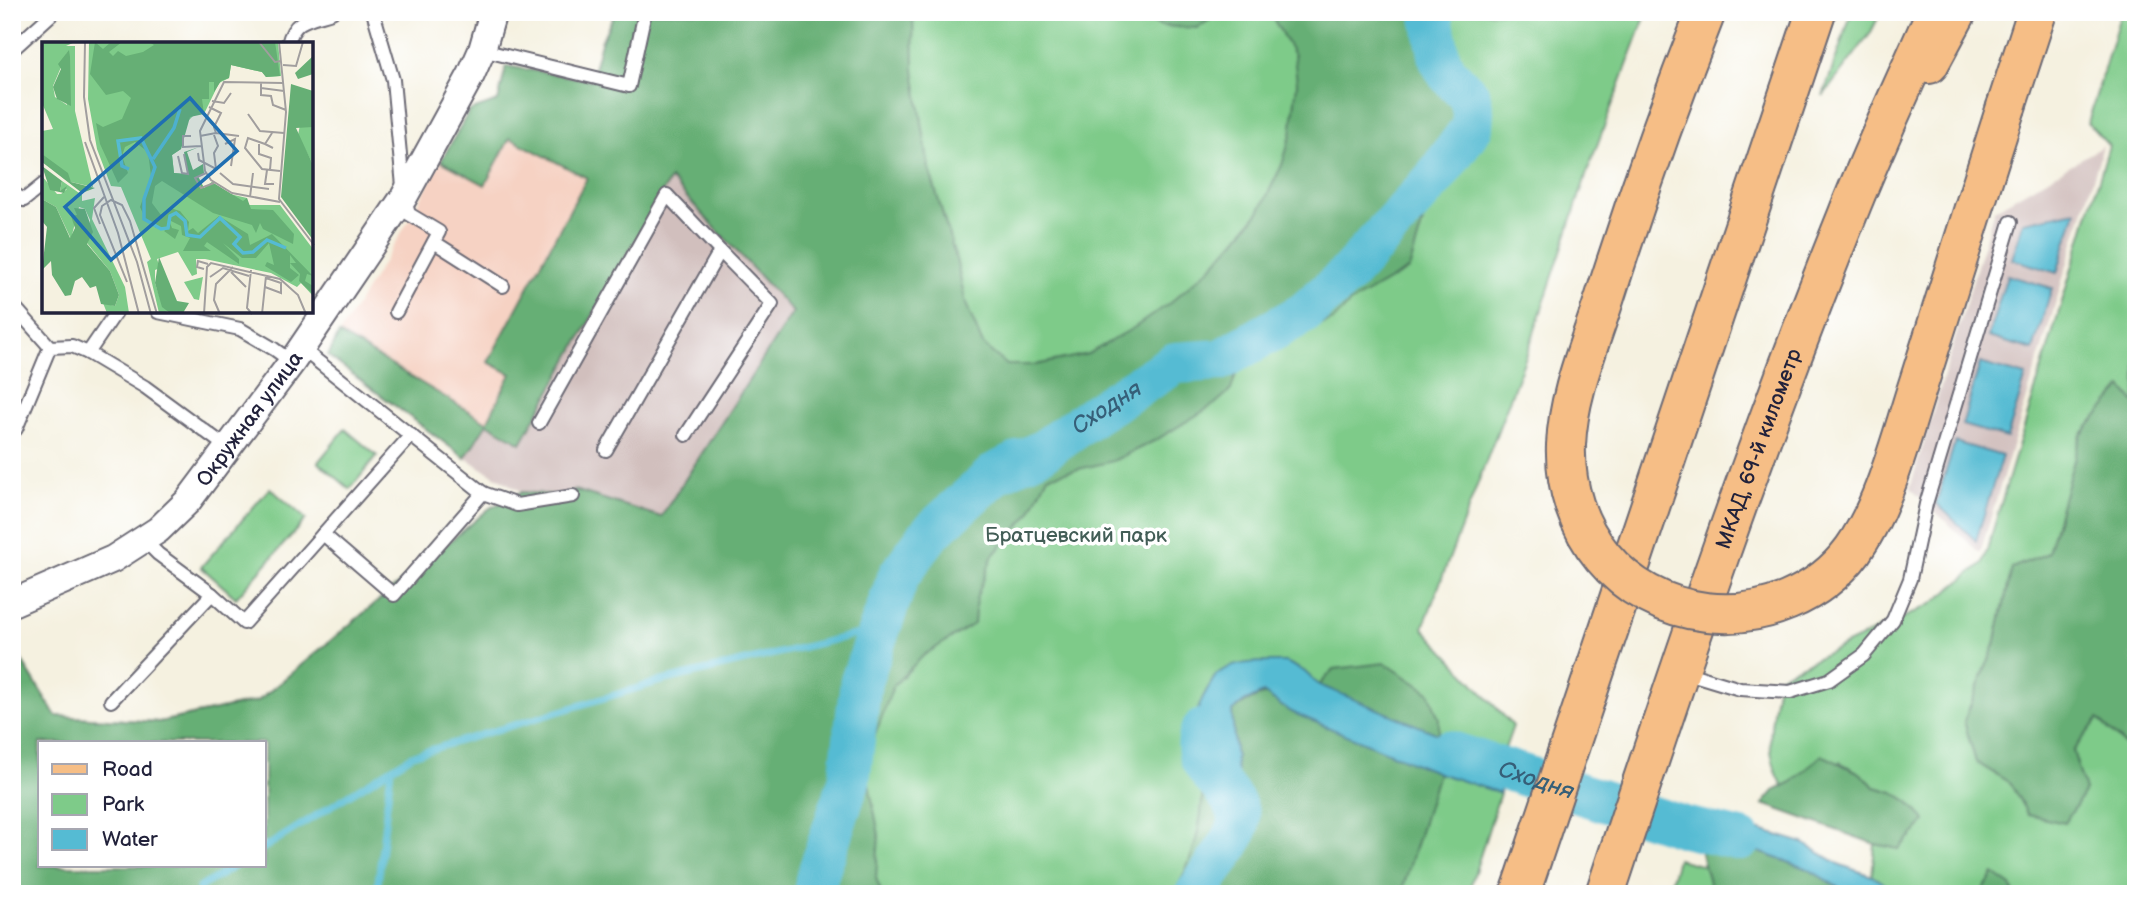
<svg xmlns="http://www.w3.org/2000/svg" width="2148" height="906" font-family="'Balsamiq Sans',sans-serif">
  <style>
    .built { fill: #f6d2c3 }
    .industrial { fill: #d1bfbd }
    .green { fill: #7ecb89; stroke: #507662; stroke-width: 2; fill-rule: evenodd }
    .forest { fill: #66af75; stroke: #446858; stroke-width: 2; fill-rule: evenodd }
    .water { fill: #55bbd3; stroke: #3c6e87; stroke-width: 2 }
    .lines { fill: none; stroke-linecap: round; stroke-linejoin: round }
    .stream { stroke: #55bbd3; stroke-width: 7 }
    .river { stroke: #55bbd3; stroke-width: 42 }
    .lane-casing { stroke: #6c6a75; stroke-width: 16 }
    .street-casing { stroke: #6c6a75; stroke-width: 30 }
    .primary-casing { stroke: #6c6a75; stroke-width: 42 }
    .highway-casing { stroke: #6c6a75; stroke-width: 42 }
    .lane { stroke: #fff; stroke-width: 12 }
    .street { stroke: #fff; stroke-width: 26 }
    .primary { stroke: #f6be86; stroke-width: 38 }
    .highway { stroke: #f6be86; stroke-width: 38 }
    .primary-bridge-casing { stroke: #6c6a75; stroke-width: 42; stroke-linecap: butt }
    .primary-bridge { stroke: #f6be86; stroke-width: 38 }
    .labels { text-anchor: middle; stroke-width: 7; stroke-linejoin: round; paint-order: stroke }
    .street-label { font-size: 21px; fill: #22223b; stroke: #fff }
    .park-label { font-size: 21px; fill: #425d56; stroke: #fff }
    .water-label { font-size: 23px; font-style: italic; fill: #365f78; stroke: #fff }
    .inset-river { fill: none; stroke: #55bbd3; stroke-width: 3.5 }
    .inset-road { fill: none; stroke: #a19e9e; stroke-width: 2 }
    .view { fill: #1f6fb2; fill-opacity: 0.15; stroke: #1f6fb2; stroke-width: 3.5 }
    .inset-edge { fill: none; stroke: #22223b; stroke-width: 3.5 }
  </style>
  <rect width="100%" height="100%" fill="#fff"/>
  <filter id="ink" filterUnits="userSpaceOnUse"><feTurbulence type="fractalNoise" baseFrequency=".0143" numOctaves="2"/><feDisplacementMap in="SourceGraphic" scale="14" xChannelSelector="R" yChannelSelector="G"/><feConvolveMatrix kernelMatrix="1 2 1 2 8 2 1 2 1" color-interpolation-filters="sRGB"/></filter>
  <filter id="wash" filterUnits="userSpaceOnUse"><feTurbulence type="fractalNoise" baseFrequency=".00686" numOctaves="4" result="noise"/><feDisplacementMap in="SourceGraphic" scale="28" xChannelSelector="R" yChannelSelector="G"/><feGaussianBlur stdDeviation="1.57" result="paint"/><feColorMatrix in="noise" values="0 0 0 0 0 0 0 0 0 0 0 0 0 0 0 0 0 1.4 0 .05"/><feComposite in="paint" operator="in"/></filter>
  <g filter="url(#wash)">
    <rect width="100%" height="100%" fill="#f5f1e0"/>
    <path class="built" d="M510,138L587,178L488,361L512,374L487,423L339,334L408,222L441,161L485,185Z"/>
    <g class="industrial">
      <path d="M2103,146L1980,553L1910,488L1994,210Z"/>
      <path d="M670,178L793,312L661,517L575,490L563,496L522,492L465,458L487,423L521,443Z"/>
    </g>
    <g class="green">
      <path d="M615,12H1647L1589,167L1528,351L1423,628L1513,726L1501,760L1500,793L1468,894H12V645L56,716L159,722L258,701L490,508L522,492L563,496L575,490L661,517L793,312L629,134L601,42ZM40,743H264V866H40Z"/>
      <path d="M1852,12H1881L1870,34L1823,96Z"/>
      <path d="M2121,12H2136V404L2122,388L2081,435L2048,554L2012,568L1995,645L1964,721L1976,762L2010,783L2028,815L2085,791L2073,751L2098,719L2126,746L2136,750V894H2014L2011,886L1984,890L1980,894H1895V891L1872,876L1875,844L1899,849L1909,802L1893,792L1875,787L1860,773L1840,762L1783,786C1761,748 1773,717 1779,676L1932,604L1983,563L2109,146L2088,123Z"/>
      <path d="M345,429L377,456L350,489L318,462Z"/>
      <path d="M270,488L306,519L236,598L201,567Z"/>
      <path d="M1677,859L1705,866L1712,894H1667Z"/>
    </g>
    <g class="forest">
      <path d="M615,12H913L914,70L929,168L956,259L966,304L983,345L1007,365H1035L1088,354L1135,327L1171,302L1210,268L1234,242L1259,212L1282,165L1291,135L1297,83L1294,55L1274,20L1261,12H1450L1452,17L1434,55L1440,81L1454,83L1461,99L1460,120L1441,162L1409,269L1350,303L1334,320L1277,342L1239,364L1231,390L1215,404L1156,440L1113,461L1048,476L1029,515L993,555L976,599L974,624L924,655L893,686L873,741L868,779L879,835L876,878L882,894H12V645L56,716L159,722L258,701L490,508L522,492L563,496L575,490L661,517L793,312L670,179L521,443L487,423L465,458L328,356L339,334L487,422L511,374L488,362L587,178L510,138L485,185L441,161L469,111L498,101L506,66L591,80L601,42ZM40,743H264V866H40Z"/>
      <path d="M1128,12H1222L1197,28L1161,26Z"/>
      <path d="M2122,387L2136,404V750L2126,746L2098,719L2073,751L2085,791L2065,823L2028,815L2010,783L1976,762L1964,721L1995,645L2012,568L2048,553L2081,435Z"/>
      <path d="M1385,663L1429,692L1439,719L1438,773L1401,894H1173C1194,860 1204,820 1202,781L1237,777L1232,712C1260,689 1279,693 1313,692L1334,669Z"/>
      <path d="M1822,755L1860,773L1875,787L1893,792L1909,802L1926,821L1899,849L1875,844L1763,804L1774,791L1792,782Z"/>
      <path d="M1682,838L1742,846L1808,869L1849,894H1712L1700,850Z"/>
      <path d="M1994,874L2011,886L2014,894H1980Z"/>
    </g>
    <g class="water">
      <path d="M2076,211L2057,273L2012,259L2023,222Z"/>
      <path d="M2007,275L2052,288L2033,350L1988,337Z"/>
      <path d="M1980,363L2026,376L2007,438L1962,425Z"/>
      <path d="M1955,442L2002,456L1976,541L1936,503Z"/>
      <path d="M1286,662L1304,671L1319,685L1501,760L1500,793L1438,773L1289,711L1263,693L1244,702L1232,712L1237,777L1202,781C1192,749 1189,718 1208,688C1211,684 1214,677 1217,674C1234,660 1265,662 1286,662Z"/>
      <path d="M1689,815L1729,825L1754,828L1803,843L1841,865L1872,876L1895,891V894H1849L1808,869L1742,846L1682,838Z"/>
    </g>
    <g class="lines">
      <g class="stream">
        <path d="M264,848L413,755L658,682L879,629"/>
        <path d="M378,883L391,769"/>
        <path d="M199,888L235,866"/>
      </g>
      <g class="river">
        <path id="s1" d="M1448,751L1684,827L1741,840"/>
        <path id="s2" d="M816,894V880L849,781L861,681L899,575L930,533L996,473L1044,450L1096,413L1175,363L1220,360L1304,313L1345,277L1434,179L1472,127L1473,111L1469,95L1448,74L1440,60L1431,12"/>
        <path d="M1196,894C1207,877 1230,847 1237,830C1251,792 1182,772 1202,730"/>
      </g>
    </g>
  </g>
  <g filter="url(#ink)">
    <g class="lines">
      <defs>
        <g id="lane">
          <path d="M373,12L393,80L404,197L409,214L439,232L396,312"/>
          <path d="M288,44C294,18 310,19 332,12"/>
          <path d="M12,50L54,12"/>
          <path d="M482,50L629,86L645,12"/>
          <path d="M12,193L24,200L44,184"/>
          <path d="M434,242L503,286"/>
          <path d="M12,304L50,347"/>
          <path d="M158,312L240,329L274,349L292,362"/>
          <path d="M301,348L483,493L394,595L323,534"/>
          <path d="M88,353L116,312"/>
          <path d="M539,423L667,195L720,251L606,450"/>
          <path d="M12,432L16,429L50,347L72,346L88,353L145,387L228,448"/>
          <path d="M686,435L772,304L720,251"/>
          <path d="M483,493L517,505L573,496"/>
          <path d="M212,594L244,623L411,435"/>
          <path d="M1684,672L1740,689L1790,692L1829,680L1864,655L1893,620L1910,579L1926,504L2011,222"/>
          <path d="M111,701L212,594L158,554L143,539"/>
        </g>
        <g id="street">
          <path id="s3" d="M12,603L113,559L158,530L188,501L292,362L404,197L471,75L482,50L493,12"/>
        </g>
        <g id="primary">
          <path d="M1929,64L1957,12"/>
          <path d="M2006,107L2037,12"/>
        </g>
        <g id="highway">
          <path d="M1520,894L1816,12"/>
          <path id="s4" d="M1605,894C1680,666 1757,439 1847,216C1874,147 1906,80 1936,12"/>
        </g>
      </defs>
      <use href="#lane" class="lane-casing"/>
      <use href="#street" class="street-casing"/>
      <use href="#primary" class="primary-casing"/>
      <use href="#highway" class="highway-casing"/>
      <use href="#lane" class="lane"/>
      <use href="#street" class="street"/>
      <use href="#primary" class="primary"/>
      <use href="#highway" class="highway"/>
      <defs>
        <path id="primary-bridge" d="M1706,12C1668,108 1634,205 1603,303C1588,349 1568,396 1566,445C1563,530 1620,602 1706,612C1762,619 1820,595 1853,550C1885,505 1902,434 1919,382C1948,290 1977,199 2006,107"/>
      </defs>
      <use href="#primary-bridge" class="primary-bridge-casing"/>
      <use href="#primary-bridge" class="primary-bridge"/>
    </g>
  </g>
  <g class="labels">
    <g class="street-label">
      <text dy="7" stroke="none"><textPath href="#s3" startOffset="308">Окружная улица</textPath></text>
      <text dy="7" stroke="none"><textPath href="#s4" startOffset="471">МКАД, 69-й километр</textPath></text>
    </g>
    <g class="park-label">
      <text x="1076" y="542">Братцевский парк</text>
    </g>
    <g class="water-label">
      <text dy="8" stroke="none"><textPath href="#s2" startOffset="602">Сходня</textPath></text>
      <text dy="8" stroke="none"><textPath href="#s1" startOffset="93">Сходня</textPath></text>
    </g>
  </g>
  <g transform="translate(42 42)">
    <rect width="271" height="271" fill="#f5f1e0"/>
    <path d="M0,0H33L24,4H33V69L51,145L29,140L0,112V89L11,87L0,61ZM25,11V63L13,55L11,44ZM47,0H236L239,34L224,35L220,30L189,23L187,36L177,41L162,72L155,70L144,81L139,107L130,113L132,131L156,134L162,146L205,156L206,163H238L271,207V254L259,241L255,245L229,231L163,217H154L155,232L150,234L136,210L115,217L118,226L113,228V241L121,265L129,269L117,271L105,220L109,217L79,145L69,144L55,107L46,57ZM258,83L271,85V123L256,93ZM0,134L15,152H19L25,147L18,149L20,139L40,153V159L53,156L50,177L83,245L87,271H65L61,261L73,264L77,253L68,229L45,201L48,178L43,167L37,165L29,197L14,165L0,157ZM161,235L157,258L152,257L142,240Z" fill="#7ecb89" fill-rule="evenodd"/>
    <path d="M53,0L61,7L69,0H80L67,10L71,14L76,9L84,14L101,10L112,3L107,0H233L238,34L224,35L220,30L189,23L187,36L179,39L172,50V40H167V57H160L162,72L148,75L139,107L130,113L132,131L146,132L142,110L157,105L145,110L151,128L161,122L162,131L156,135L162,146L170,140L201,159L205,156L209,167L231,168L252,192L251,202L221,187L218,181L214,191L210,183L171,171L120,139L113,144L110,161L119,173L128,166L138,169L147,180L146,189L151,186L156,191L177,174L206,192L208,203L230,192L271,234L265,232L263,239L271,244V252L257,239L258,232L248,221H254L248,213V226L257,233L249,240L223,224L225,220L232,223L227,201L214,216H200L181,201L197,217V222L165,200L162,204L169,209H141L148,196L140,193L139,184L127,178L130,186L137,188L133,197L122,189L127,185L114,186L104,178L98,165L109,134L106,110L93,100L83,105L80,114L86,131L76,141L58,102L54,81L61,85L80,77L89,56L81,49L64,53L48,32ZM27,8L28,15L29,64L15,57L11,45L19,27L16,22ZM271,14V32L256,37L253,31ZM249,42L271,49V85L254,86L271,123V198L239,155ZM0,112L26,131L29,140L53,146L40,151L0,120ZM0,124L20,139L18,149L25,144L22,151L8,148ZM0,157L14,165L28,196L33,186L29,174L35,173L32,166L43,167L51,190L45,202L68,229L77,253L73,264L59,262L54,244L48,246L40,235L33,239L29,253L23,254L10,233L9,219L0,228L5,185L0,179ZM117,215L135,259L147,261L141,271H128L120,265L113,241Z" fill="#66af75"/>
    <path class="inset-river" d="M111,117L132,86L138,67M87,127L80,124L76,99L99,96L113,125L102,157V177L119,187L126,186L128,174L134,171L143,179L145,193L158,195L178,176L198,195L192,202L201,211L211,210L225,198L244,206"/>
    <path class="inset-road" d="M43,0L42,55L48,98L95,220L109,272M217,0L233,20L239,19M237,0L244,70L237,157L272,203M241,23L254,24L261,0M219,41V53L229,54L231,63L244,68M219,46L242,49M170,59L182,61L189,51M206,72L218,89L242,91M174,91L197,94M230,91L223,102L231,106M149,94H141V105L159,104M158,94L174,91L172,85L179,71L167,65M43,100L76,191L97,272M183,102L193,97L189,124M217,102V112L229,116L228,128M223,102L206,96L203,106L220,127L238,129M156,111L157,118L174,127L172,111L176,104L172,93M136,114L140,131L146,132L142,112M225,128L223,142H232M164,131L153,136L159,146L172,141M178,131L191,142L227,147M208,155L211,131M238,160L190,151L169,138L163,129L158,89L182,40L241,41M58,182L52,166L62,155M162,227L155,225L156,219L166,222M209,228L205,266L210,272M189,230L204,245M168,235L181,226L207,234M85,240L58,173L60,164L69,158L80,163L88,179L115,272M223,245L239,251V241L224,236M162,272L165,225L169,221L238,237L256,253L264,272M178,272L172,258L174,242L191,225M220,272L224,234"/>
    <path class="view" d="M148,56L195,109L69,218L23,165Z"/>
    <rect width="271" height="271" class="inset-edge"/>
  </g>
  <rect width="2148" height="906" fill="none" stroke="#fff" stroke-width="42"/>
  <rect x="38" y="741" width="228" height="126" fill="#ffffff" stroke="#a7a7b1" stroke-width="2"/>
  <rect x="52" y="764" width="35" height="10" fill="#f6be86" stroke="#a7a7b1" stroke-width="2"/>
  <text x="102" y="776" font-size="21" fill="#22223b">Road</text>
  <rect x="52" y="794" width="35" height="21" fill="#7ecb89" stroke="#a7a7b1" stroke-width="2"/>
  <text x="102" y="811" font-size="21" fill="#22223b">Park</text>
  <rect x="52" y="829" width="35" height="21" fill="#55bbd3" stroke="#a7a7b1" stroke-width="2"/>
  <text x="102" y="846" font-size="21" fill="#22223b">Water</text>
</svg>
